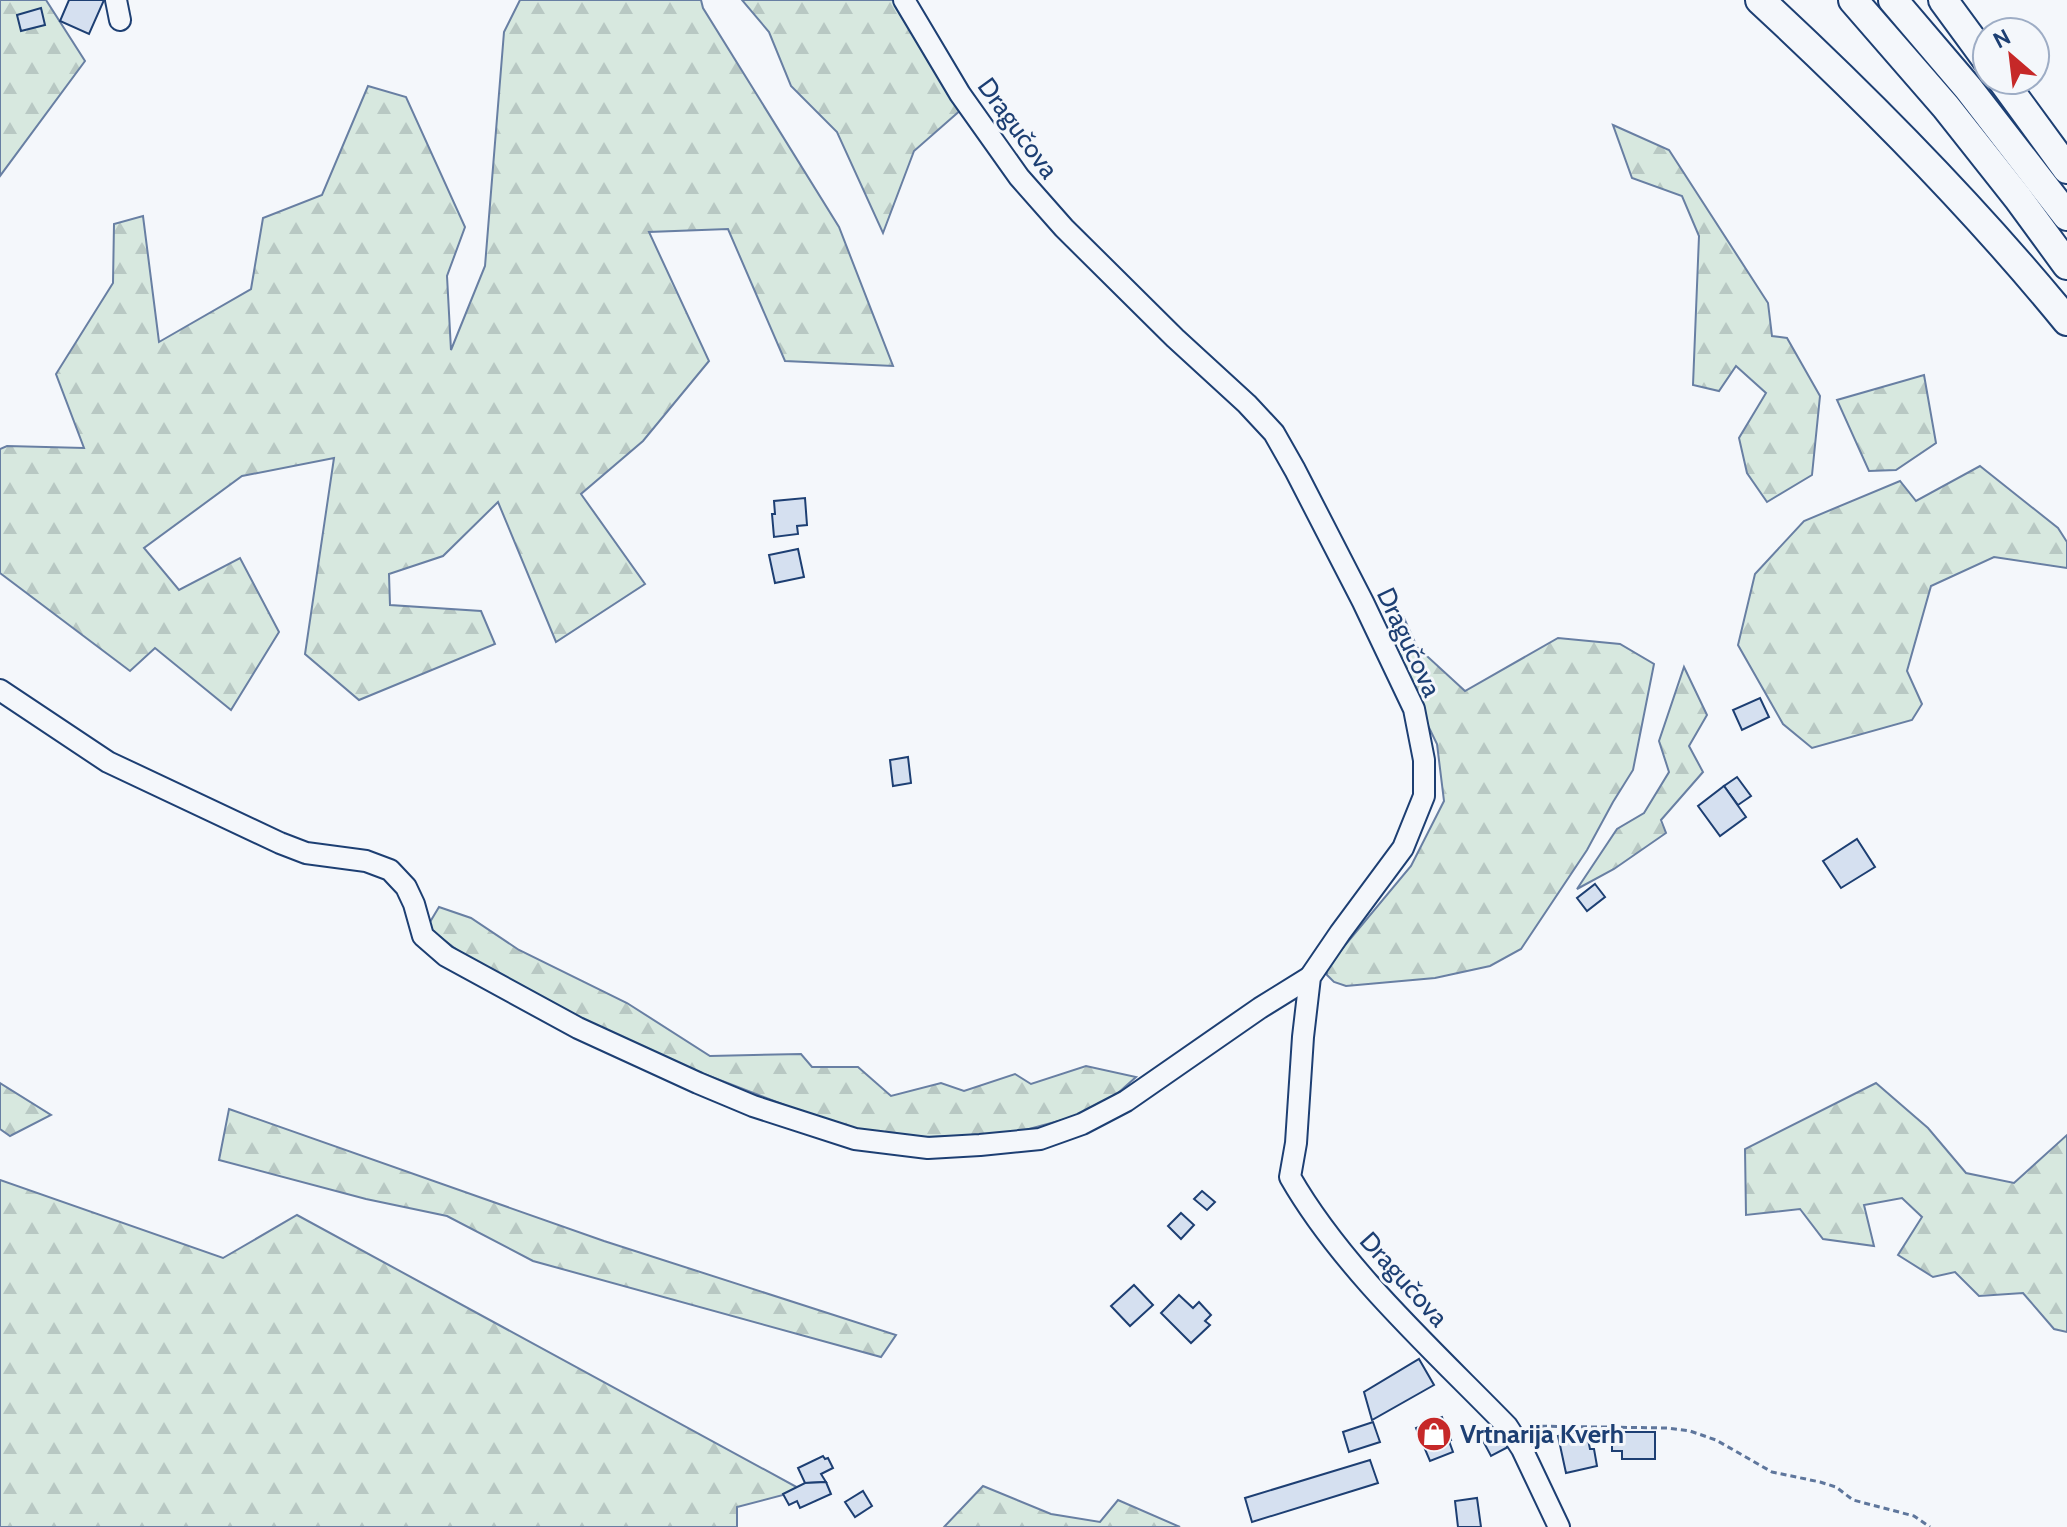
<svg xmlns="http://www.w3.org/2000/svg" width="2067" height="1527" font-family="Cabin,sans-serif">
  <style>
    .forest { fill: url(#forest-firs); stroke: #687fa3; stroke-width: 2 }
    .building { fill: #d5e0f0; stroke: #1d3f73; stroke-width: 2 }
    .lines { fill: none; stroke-linecap: round; stroke-linejoin: round }
    .minor-casing { stroke: #1d3f73; stroke-width: 24 }
    .highway-casing { stroke: #1d3f73; stroke-width: 32 }
    .path { stroke: #5e769c; stroke-width: 3; stroke-dasharray: 6 4; stroke-linecap: butt }
    .minor { stroke: #f4f7fb; stroke-width: 20 }
    .highway { stroke: #f4f7fb; stroke-width: 28 }
    .labels { text-anchor: middle; stroke-width: 6; stroke-linejoin: round; paint-order: stroke }
    .street-label { font-size: 26px; fill: #1d3f73; stroke: #f4f7fb }
    .poi-label { font-size: 26px; font-weight: bold; fill: #1d3f73; stroke: #f4f7fb; text-anchor: start }
  </style>
  <defs>
    <pattern id="forest-firs" width="22" height="20" patternUnits="userSpaceOnUse" patternTransform="scale(2)"><rect width="22" height="20" fill="#d7e8df"/><path d="M5 1l3.5 6h-7zM16 11l3.5 6h-7z" fill="#b8c8c3"/></pattern>
  </defs>
  <rect width="100%" height="100%" fill="#f4f7fb"/>
  <g class="forest">
    <path d="M0,0H46L85,61L0,176Z"/>
    <path d="M520,0H701L703,8L839,227L893,366L785,361L728,229L649,232L709,361L643,441L581,494L645,584L556,642L498,502L443,556L389,574L390,605L481,611L495,644L359,700L305,654L334,458L242,476L144,548L179,590L240,558L279,632L231,710L155,648L130,671L0,573V449L7,446L84,448L56,374L113,283L114,224L143,216L159,342L251,289L263,218L322,195L368,86L406,97L465,227L447,276L451,350L485,266L504,32Z"/>
    <path d="M742,0H897L963,108L914,151L883,233L837,132L791,86L769,32Z"/>
    <path d="M1613,125L1669,150L1768,303L1772,336L1787,338L1820,396L1812,475L1767,502L1747,473L1739,438L1766,393L1736,366L1719,391L1693,385L1699,236L1682,196L1632,178Z"/>
    <path d="M1924,375L1936,443L1896,470L1869,471L1837,400Z"/>
    <path d="M1980,466L2058,528L2067,542V568L1994,557L1931,586L1907,671L1922,704L1912,720L1812,748L1783,724L1738,645L1755,574L1804,521L1900,481L1916,501Z"/>
    <path d="M1404,618L1417,647L1465,691L1558,638L1620,644L1654,664L1633,770L1613,802L1587,850L1521,949L1490,966L1435,978L1346,986L1334,982L1327,975L1326,968L1411,866L1444,801L1437,744L1385,637Z"/>
    <path d="M1684,667L1707,715L1689,746L1703,772L1661,820L1666,833L1614,869L1577,889L1617,829L1644,813L1669,772L1659,741Z"/>
    <path d="M439,907L471,918L519,950L627,1003L710,1056L801,1054L812,1067H858L891,1096L941,1083L964,1091L1015,1074L1031,1084L1086,1066L1136,1077L1099,1110L1007,1135L924,1137L844,1128L637,1048L478,966L427,927Z"/>
    <path d="M0,1083L51,1115L10,1136L0,1129Z"/>
    <path d="M1876,1083L1928,1128L1966,1173L2014,1183L2067,1135V1332L2054,1329L2023,1293L1979,1296L1955,1272L1933,1277L1898,1255L1922,1217L1902,1198L1864,1205L1874,1246L1823,1239L1800,1209L1746,1215L1745,1149Z"/>
    <path d="M229,1109L604,1241L896,1335L881,1357L533,1261L447,1216L366,1199L219,1160Z"/>
    <path d="M0,1180L223,1258L297,1215L802,1490L737,1507V1527H0Z"/>
    <path d="M983,1486L1051,1514L1100,1522L1118,1500L1180,1527H944Z"/>
  </g>
  <g class="building">
    <path d="M69,0H104L89,34L60,21Z"/>
    <path d="M41,8L45,25L21,31L17,15Z"/>
    <path d="M805,498L807,525L797,526L798,534L774,537L772,514H775L774,501Z"/>
    <path d="M798,549L804,577L775,583L769,555Z"/>
    <path d="M1760,698L1769,717L1742,730L1733,710Z"/>
    <path d="M908,757L911,783L893,786L890,760Z"/>
    <path d="M1737,777L1751,796L1738,805L1724,786Z"/>
    <path d="M1724,786L1746,817L1720,836L1698,806Z"/>
    <path d="M1857,839L1875,867L1841,888L1823,861Z"/>
    <path d="M1595,884L1605,897L1587,911L1577,898Z"/>
    <path d="M1202,1191L1215,1202L1207,1210L1194,1199Z"/>
    <path d="M1181,1213L1194,1225L1181,1239L1168,1226Z"/>
    <path d="M1134,1285L1153,1305L1130,1326L1111,1306Z"/>
    <path d="M1179,1295L1193,1308L1199,1302L1211,1315L1205,1321L1210,1325L1191,1343L1161,1313Z"/>
    <path d="M1419,1359L1434,1385L1372,1420L1364,1392Z"/>
    <path d="M1442,1417L1451,1440L1449,1441L1453,1452L1430,1461L1416,1428Z"/>
    <path d="M1373,1422L1380,1442L1349,1452L1343,1432Z"/>
    <path d="M1499,1430L1508,1447L1491,1456L1482,1439Z"/>
    <path d="M1586,1430L1590,1449H1594L1597,1466L1566,1473L1558,1436Z"/>
    <path d="M1612,1432H1655V1459H1622V1451H1612Z"/>
    <path d="M823,1456L825,1459L828,1458L833,1468L821,1474L826,1482L805,1483L798,1468Z"/>
    <path d="M1370,1460L1378,1483L1252,1522L1245,1498Z"/>
    <path d="M826,1482L831,1494L800,1508L797,1501L789,1505L783,1494L805,1483Z"/>
    <path d="M863,1491L872,1506L855,1517L845,1502Z"/>
    <path d="M1477,1498L1481,1527H1458L1455,1501Z"/>
  </g>
  <g class="lines">
    <defs>
      <g id="minor">
        <path d="M116,0L120,20"/>
        <path d="M904,0L960,94L1019,177L1064,228L1175,338L1247,404L1274,433L1295,470L1363,602L1414,709L1424,760V796L1403,848L1340,933L1310,977L1303,1037L1296,1143L1290,1177C1342,1268 1433,1350 1507,1426L1522,1449L1559,1527"/>
        <path d="M0,690L108,762L280,843L306,853L366,861L390,870L406,887L414,904L423,936L446,956L578,1028L698,1083L753,1106L855,1139L928,1148L980,1145L1040,1139L1082,1124L1126,1101L1260,1008L1310,977"/>
      </g>
      <g id="highway">
        <path d="M1760,0C1869,101 1973,206 2067,321"/>
        <path d="M1853,0L1946,107L2018,198L2067,265"/>
        <path d="M1893,0L1968,88L2067,216"/>
        <path d="M1943,0L1987,60"/>
        <path d="M2002,80L2067,169"/>
      </g>
    </defs>
    <use href="#minor" class="minor-casing"/>
    <use href="#highway" class="highway-casing"/>
    <path class="path" d="M1531,1426L1668,1428L1690,1431L1716,1440L1772,1472L1820,1482L1836,1487L1853,1500L1914,1516L1930,1527"/>
    <use href="#minor" class="minor"/>
    <use href="#highway" class="highway"/>
  </g>
  <defs>
    <symbol id="shop-disc" viewBox="-11 -11 22 22"><circle r="9.5" fill="#c62828" stroke="#f4f7fb"/><path d="M-5-2.5h2.3a2.7 3.5 0 0 1 5.4 0H5L5.5 6h-11ZM-1.5-2.5h3a1.5 2.3 0 0 0-3 0Z" fill="#fff"/></symbol>
  </defs>
  <g fill-rule="evenodd">
    <use href="#shop-disc" x="1414" y="1414" width="40" height="40"/>
  </g>
  <g class="labels">
    <g class="street-label">
      <text transform="translate(1018 128) rotate(54)" y="9">Dragučova</text>
      <text transform="translate(1409 642) rotate(65)" y="9">Dragučova</text>
      <text transform="translate(1404 1279) rotate(48)" y="9">Dragučova</text>
    </g>
    <g class="poi-label">
      <text x="1460" y="1443">Vrtnarija Kverh</text>
    </g>
  </g>
  <g transform="translate(2011 56) rotate(332)"><circle r="38" fill="#f4f7fb" stroke="#9eadc5" stroke-width="2"/>
  <path d="M0-6L14 30L0 20L-14 30Z" fill="#c62828"/>
  <text y="-12" font-size="22" font-weight="bold" text-anchor="middle" fill="#1d3f73">N</text>
  </g>
</svg>
